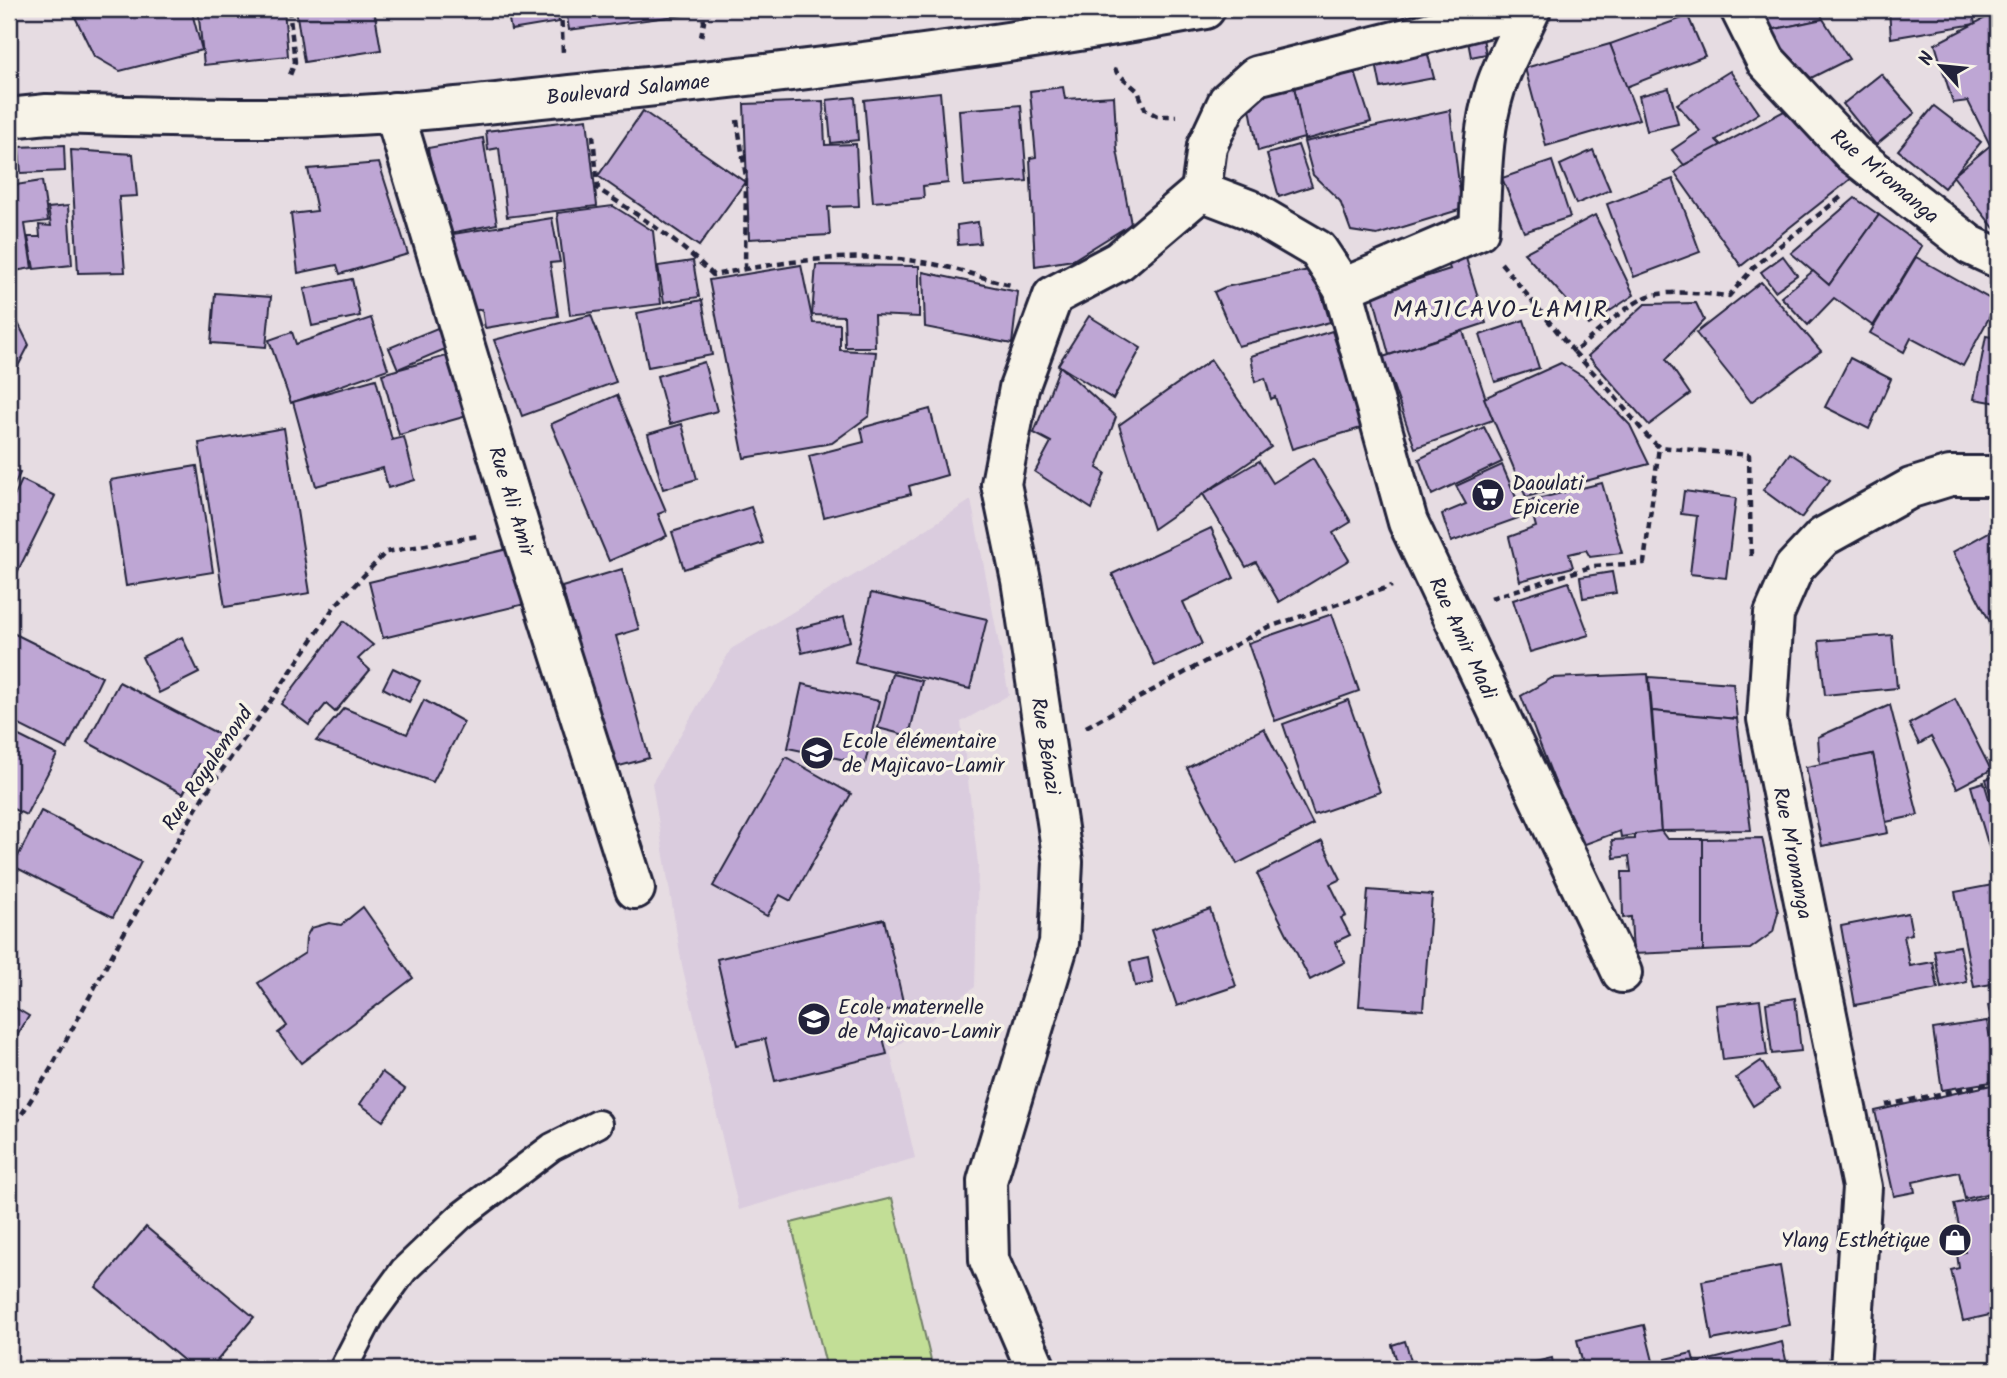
<svg xmlns="http://www.w3.org/2000/svg" width="2007" height="1378" font-family="Kalam,sans-serif">
  <style>
    .built { fill: #daccde }
    .green { fill: #c2de96; stroke: #728068; stroke-width: 2 }
    .building { fill: #bea6d4; stroke: #22223b; stroke-width: 2 }
    .lines { fill: none; stroke-linecap: round; stroke-linejoin: round }
    .service-casing { stroke: #22223b; stroke-width: 32 }
    .minor-casing { stroke: #22223b; stroke-width: 44 }
    .primary-casing { stroke: #22223b; stroke-width: 44 }
    .path { stroke: #22223b; stroke-width: 4.5; stroke-dasharray: 7 5; stroke-linecap: butt }
    .service { stroke: #f7f3e8; stroke-width: 26 }
    .minor { stroke: #f7f3e8; stroke-width: 38 }
    .primary { stroke: #f7f3e8; stroke-width: 38 }
    .labels { text-anchor: middle; stroke-width: 7; stroke-linejoin: round; paint-order: stroke }
    .street-label { font-size: 21px; fill: #22223b; stroke: #f7f3e8 }
    .poi-label { font-size: 21px; fill: #22223b; stroke: #f7f3e8; text-anchor: start }
    .quarter-label { font-size: 24px; letter-spacing: 2px; fill: #22223b; stroke: #f7f3e8 }
  </style>
  <rect width="100%" height="100%" fill="#e6dce2"/>
  <filter id="ink" filterUnits="userSpaceOnUse"><feTurbulence type="fractalNoise" baseFrequency=".0143" numOctaves="2"/><feDisplacementMap in="SourceGraphic" scale="14" xChannelSelector="R" yChannelSelector="G"/><feConvolveMatrix kernelMatrix="1 2 1 2 8 2 1 2 1" color-interpolation-filters="sRGB"/></filter>
  <g filter="url(#ink)">
    <path class="built" d="M971,500L1009,695L961,722L978,864L975,987L890,1051L915,1158L739,1210L682,965L652,783L731,649L876,562Z"/>
    <path class="green" d="M892,1198L933,1369H827L791,1223Z"/>
    <g class="building">
      <path d="M70,9H106L75,17Z"/>
      <path d="M106,9H191L202,50L120,71L94,56L75,17Z"/>
      <path d="M198,9H284L288,56L204,65Z"/>
      <path d="M296,9H374L381,50L304,62Z"/>
      <path d="M507,9H557L559,22L511,30Z"/>
      <path d="M566,9H699L700,13L569,30Z"/>
      <path d="M1760,9H1819L1823,19L1766,31Z"/>
      <path d="M1889,9H1972L1975,24L1891,38Z"/>
      <path d="M1998,9V106L1991,111L1998,125V139L1990,145L1968,101L1953,103L1935,44L1995,13Z"/>
      <path d="M1688,16L1705,56L1626,87L1610,44Z"/>
      <path d="M1823,19L1849,59L1811,78L1766,31Z"/>
      <path d="M1482,33L1486,54L1471,57L1467,36Z"/>
      <path d="M1610,44L1639,119L1546,146L1525,68Z"/>
      <path d="M1426,47L1434,78L1381,88L1375,58Z"/>
      <path d="M1327,66L1332,78L1355,72L1371,122L1304,140L1292,76Z"/>
      <path d="M1730,71L1759,113L1716,140L1722,146L1684,165L1672,150L1700,131L1677,104Z"/>
      <path d="M1881,74L1915,113L1876,145L1843,104Z"/>
      <path d="M1292,76L1304,138L1258,151L1249,103Z"/>
      <path d="M1063,87L1065,99L1114,96L1117,150L1131,224L1073,260L1035,266L1030,158L1036,157L1030,91Z"/>
      <path d="M1669,88L1678,124L1647,131L1639,96Z"/>
      <path d="M940,92L948,183L923,186L924,198L873,202L864,100Z"/>
      <path d="M855,97L858,140L831,143L827,100Z"/>
      <path d="M823,101L825,145L856,144L859,206L828,207L830,235L749,239L744,104Z"/>
      <path d="M1797,104L1857,174L1741,266L1675,173L1684,165Z"/>
      <path d="M1021,105L1027,181L964,186L959,110Z"/>
      <path d="M1934,106L1981,142L1944,188L1898,150Z"/>
      <path d="M1998,106V125L1991,111Z"/>
      <path d="M1450,110L1462,209L1377,235L1351,231L1340,201L1313,175L1304,142Z"/>
      <path d="M643,111L745,182L699,246L598,176Z"/>
      <path d="M587,119L597,206L507,217L499,148L488,150L486,131Z"/>
      <path d="M483,138L497,224L450,233L445,206L437,207L428,148Z"/>
      <path d="M1998,139V233L1953,176Z"/>
      <path d="M64,145L65,171L21,173L19,147Z"/>
      <path d="M1298,145L1312,186L1279,197L1267,154Z"/>
      <path d="M71,150L133,154L137,196L119,197L125,272L78,273Z"/>
      <path d="M1593,150L1610,190L1576,204L1560,165Z"/>
      <path d="M1552,161L1570,217L1524,232L1502,178Z"/>
      <path d="M379,163L408,254L340,274L337,265L298,273L291,214L317,211L308,169Z"/>
      <path d="M1673,179L1700,252L1634,277L1607,204Z"/>
      <path d="M42,181L48,221L25,224L32,268L9,272V186Z"/>
      <path d="M1855,198L1879,215L1829,285L1791,253Z"/>
      <path d="M68,206L72,265L34,269L28,237H40L39,225L51,226L48,208Z"/>
      <path d="M613,206L653,231L661,304L570,315L557,213Z"/>
      <path d="M1595,215L1634,295L1589,325L1524,253Z"/>
      <path d="M1879,215L1922,246L1873,326L1834,298L1808,325L1781,297L1813,271L1829,285Z"/>
      <path d="M552,218L560,262L550,263L558,316L485,328L482,309L466,313L453,234Z"/>
      <path d="M978,222L980,243L958,245L957,225Z"/>
      <path d="M1465,255L1486,323L1389,355L1371,287L1401,277L1403,284L1450,269L1447,261Z"/>
      <path d="M1783,256L1797,275L1775,291L1761,272Z"/>
      <path d="M1916,257L1997,303L1963,366L1911,338L1904,352L1870,333Z"/>
      <path d="M693,261L699,297L664,302L658,266Z"/>
      <path d="M801,265L813,323L840,324V350L876,352L869,416L832,443L744,458L709,280Z"/>
      <path d="M816,265L919,266V317L874,315L875,347H845L844,316L812,315Z"/>
      <path d="M1314,269L1330,322L1238,346L1214,292L1225,287Z"/>
      <path d="M923,272L1018,292L1012,344L925,327Z"/>
      <path d="M352,279L360,316L312,326L304,289Z"/>
      <path d="M1761,282L1821,351L1751,402L1696,333Z"/>
      <path d="M215,293L271,297L266,347L211,343Z"/>
      <path d="M702,300L712,355L648,367L637,313Z"/>
      <path d="M1696,303L1704,320L1666,359L1690,394L1649,425L1588,356L1645,304Z"/>
      <path d="M9,305L29,345L15,372L9,377Z"/>
      <path d="M591,315L616,382L522,416L494,340Z"/>
      <path d="M1089,316L1141,348L1113,399L1058,365Z"/>
      <path d="M371,318L388,369L291,403L269,340L292,332L296,344Z"/>
      <path d="M1524,320L1539,368L1495,382L1480,335Z"/>
      <path d="M442,326L450,347L398,369L389,348Z"/>
      <path d="M1332,331L1364,427L1292,449L1275,397L1271,399L1265,378L1255,382L1251,356Z"/>
      <path d="M1463,331L1493,420L1415,448L1383,357Z"/>
      <path d="M1986,336L1998,338V403L1974,399Z"/>
      <path d="M450,355L467,416L399,435L382,374Z"/>
      <path d="M1850,358L1891,379L1869,429L1825,407Z"/>
      <path d="M1211,360L1271,447L1153,529L1119,425Z"/>
      <path d="M704,362L717,411L670,424L657,376Z"/>
      <path d="M1561,363L1585,378L1630,425L1649,464L1526,497L1484,398Z"/>
      <path d="M1060,366L1116,417L1097,468L1105,473L1092,509L1035,472L1051,442L1034,433Z"/>
      <path d="M376,379L392,440L404,437L415,480L388,488L383,468L316,486L293,402Z"/>
      <path d="M617,395L666,511L658,514L667,536L609,561L551,424Z"/>
      <path d="M930,409L947,475L909,486L911,494L824,517L809,456L864,442L861,428Z"/>
      <path d="M682,424L697,479L663,489L648,434Z"/>
      <path d="M1484,427L1502,462L1432,495L1419,459Z"/>
      <path d="M284,428L310,593L225,607L199,443Z"/>
      <path d="M1790,453L1830,480L1801,518L1763,490Z"/>
      <path d="M1313,458L1351,522L1333,533L1349,560L1279,602L1256,562L1246,567L1203,494L1259,461L1273,483Z"/>
      <path d="M1502,465L1524,516L1451,542L1442,514L1466,504L1456,486Z"/>
      <path d="M197,466L213,572L126,586L110,480Z"/>
      <path d="M9,468L20,473L9,496Z"/>
      <path d="M22,480L55,496L9,589V507Z"/>
      <path d="M1602,483L1622,553L1590,557L1586,550L1569,554L1573,567L1520,581L1509,537L1536,527L1529,501Z"/>
      <path d="M1684,491L1736,498L1726,578L1690,574L1697,516L1681,514Z"/>
      <path d="M751,507L763,543L684,569L672,532Z"/>
      <path d="M1998,527V637L1953,552Z"/>
      <path d="M1211,528L1234,578L1183,602L1202,644L1155,666L1112,574Z"/>
      <path d="M512,548L525,604L383,638L369,582Z"/>
      <path d="M622,569L639,629L616,636L649,758L612,768L562,587Z"/>
      <path d="M1612,572L1616,593L1583,598L1580,577Z"/>
      <path d="M1569,582L1589,635L1530,652L1513,600Z"/>
      <path d="M871,593L987,619L970,689L855,662Z"/>
      <path d="M1332,614L1359,691L1275,721L1248,643Z"/>
      <path d="M844,617L850,641L802,653L796,629Z"/>
      <path d="M344,621L373,645L358,659L370,670L335,712L326,704L309,725L281,704Z"/>
      <path d="M9,631L102,677L67,749L9,720Z"/>
      <path d="M1892,635L1897,688L1825,695L1819,641Z"/>
      <path d="M182,637L199,673L159,693L142,657Z"/>
      <path d="M393,668L420,681L409,702L383,688Z"/>
      <path d="M892,674L922,681L909,736L878,728Z"/>
      <path d="M1648,674L1661,831L1621,837L1620,831L1580,846L1521,696L1552,678Z"/>
      <path d="M1649,677L1733,683L1737,719L1652,711Z"/>
      <path d="M119,682L228,739L211,770L199,764L183,794L87,742Z"/>
      <path d="M802,684L879,701L865,764L788,748Z"/>
      <path d="M1955,699L1991,770L1957,788L1931,737L1919,744L1909,724Z"/>
      <path d="M424,700L464,722L433,782L316,741L344,708L407,734Z"/>
      <path d="M1348,700L1380,792L1314,815L1283,724Z"/>
      <path d="M1890,705L1918,815L1886,822L1873,754L1820,765L1818,737Z"/>
      <path d="M1652,711L1737,719L1751,830L1661,831Z"/>
      <path d="M1264,728L1313,825L1237,864L1187,768Z"/>
      <path d="M9,731L57,755L26,815L9,807Z"/>
      <path d="M1873,754L1888,833L1822,846L1806,767Z"/>
      <path d="M786,757L851,794L791,901L780,895L767,916L713,886Z"/>
      <path d="M1998,775V821L1986,779Z"/>
      <path d="M1984,782L1998,828V852L1991,854L1971,786Z"/>
      <path d="M41,811L141,862L113,917L13,866Z"/>
      <path d="M1661,831L1667,839H1703V951L1633,954L1631,917L1623,918L1622,872H1631L1629,856L1614,858L1612,840L1635,839V834Z"/>
      <path d="M1762,838L1778,912L1773,932L1750,949L1703,951V839Z"/>
      <path d="M1322,841L1341,879L1330,884L1346,916L1341,918L1350,935L1335,942L1345,962L1310,980L1257,874Z"/>
      <path d="M1998,884V983L1974,987L1955,892Z"/>
      <path d="M1368,890L1432,895L1423,1010L1359,1006Z"/>
      <path d="M363,907L413,978L301,1063L278,1033L287,1026L258,983L305,953L306,937L311,928L329,923L341,925Z"/>
      <path d="M1210,909L1236,986L1177,1006L1151,930Z"/>
      <path d="M1908,913L1912,934L1904,936L1910,966L1933,962L1938,989L1855,1005L1841,926Z"/>
      <path d="M884,919L904,1006L877,1013L887,1054L775,1081L765,1039L737,1045L717,959Z"/>
      <path d="M1960,946L1967,982L1941,988L1934,950Z"/>
      <path d="M1148,958L1153,983L1135,986L1130,962Z"/>
      <path d="M1795,998L1801,1051L1772,1054L1766,1003Z"/>
      <path d="M1760,1000L1767,1055L1723,1060L1716,1005Z"/>
      <path d="M1998,1003V1063L1988,1005Z"/>
      <path d="M9,1004L29,1016L9,1049Z"/>
      <path d="M1987,1021L1997,1081L1942,1090L1933,1029Z"/>
      <path d="M1761,1061L1779,1089L1753,1106L1736,1078Z"/>
      <path d="M382,1072L405,1089L383,1121L360,1104Z"/>
      <path d="M1996,1084L1998,1094V1191L1965,1199L1959,1172L1913,1182L1915,1192L1894,1196L1875,1111Z"/>
      <path d="M1998,1194V1305L1992,1306L1994,1314L1963,1321L1951,1270L1959,1268L1957,1254L1965,1252L1954,1204Z"/>
      <path d="M146,1227L254,1317L210,1369H194L96,1287Z"/>
      <path d="M1780,1266L1790,1325L1712,1340L1702,1281Z"/>
      <path d="M1644,1325L1655,1369H1584L1577,1340Z"/>
      <path d="M1405,1341L1411,1361L1398,1365L1392,1345Z"/>
      <path d="M1782,1342L1788,1369H1699L1697,1363Z"/>
      <path d="M1692,1353L1696,1369H1668L1666,1359Z"/>
      <path d="M1552,1358L1554,1369H1506Z"/>
      <path d="M1495,1360L1497,1369H1458Z"/>
      <path d="M1444,1364L1445,1369H1422Z"/>
    </g>
    <g class="lines">
      <defs>
        <path id="service" d="M343,1369L371,1315L404,1270L461,1216L552,1147L598,1124"/>
        <g id="minor">
          <path d="M1740,9L1766,61L1852,153L1970,245L1998,258"/>
          <path d="M394,112L520,528L635,889"/>
          <path d="M1201,191L1248,209L1318,250L1343,288L1408,522L1622,973"/>
          <path d="M1201,191L1207,146L1228,101L1256,76L1522,9"/>
          <path d="M1343,288L1479,230C1482,184 1481,133 1495,89C1504,61 1519,35 1531,9"/>
          <path d="M1036,1369L989,1260L987,1181L1059,943L1063,862L1021,580L1001,484L1019,388L1053,296L1119,261L1201,191"/>
          <path d="M1850,1369L1862,1187L1767,719L1774,614L1794,568L1823,537L1911,488L1950,476H1998"/>
        </g>
        <path id="primary" d="M9,118L47,114C138,116 230,120 322,117C417,113 513,101 608,91C807,71 1007,46 1205,9"/>
      </defs>
      <use href="#service" class="service-casing"/>
      <use href="#minor" class="minor-casing"/>
      <use href="#primary" class="primary-casing"/>
      <g class="path">
        <path d="M289,9L295,62L290,75"/>
        <path d="M561,9L563,53"/>
        <path d="M701,37L704,22L702,9"/>
        <path d="M1115,68L1117,73L1138,91L1145,109L1157,116H1176"/>
        <path d="M737,120L746,177L745,269"/>
        <path d="M593,135L598,189C638,215 679,241 713,275C786,261 860,250 933,264C960,269 985,279 1011,285"/>
        <path d="M1501,263L1574,352C1591,338 1632,299 1653,295C1677,290 1705,294 1729,296L1756,265L1841,197"/>
        <path d="M1574,352L1606,386L1647,436L1659,447L1749,455L1751,558"/>
        <path d="M1491,598L1594,566L1644,563L1659,447"/>
        <path d="M1086,727L1266,628L1392,586"/>
        <path d="M1886,1105L1998,1082"/>
        <path d="M9,1134L50,1070L123,935L203,797L275,695L334,607L386,552L478,536"/>
      </g>
      <use href="#service" class="service"/>
      <use href="#minor" class="minor"/>
      <use href="#primary" class="primary"/>
    </g>
  </g>
  <defs>
    <symbol id="supermarket-disc" viewBox="-11 -11 22 22"><circle r="9.5" fill="#22223b" stroke="#f7f3e8"/><path d="M-6-5.5h2.5l.6 2H6L4.5 2H-2.5L-4.4-4H-6ZM-1.5 3.2a1.3 1.3 0 1 0 .1 0ZM3 3.2a1.3 1.3 0 1 0 .1 0Z" fill="#fff"/></symbol>
    <symbol id="school-disc" viewBox="-11 -11 22 22"><circle r="9.5" fill="#22223b" stroke="#f7f3e8"/><path d="M0-5L7-2L0 1L-7-2ZM-4 1L0 2.5L4 1V4Q0 6-4 4Z" fill="#fff"/></symbol>
    <symbol id="shop-disc" viewBox="-11 -11 22 22"><circle r="9.5" fill="#22223b" stroke="#f7f3e8"/><path d="M-5-2.5h2.3a2.7 3.5 0 0 1 5.4 0H5L5.5 6h-11ZM-1.5-2.5h3a1.5 2.3 0 0 0-3 0Z" fill="#fff"/></symbol>
  </defs>
  <g fill-rule="evenodd">
    <use href="#supermarket-disc" x="1469" y="476" width="38" height="38"/>
    <use href="#school-disc" x="798" y="734" width="38" height="38"/>
    <use href="#school-disc" x="795" y="1000" width="38" height="38"/>
    <use href="#shop-disc" x="1936" y="1221" width="38" height="38"/>
  </g>
  <g class="labels">
    <g class="street-label">
      <text transform="translate(628 89) rotate(-6)" y="7">Boulevard Salamae</text>
      <text transform="translate(1885 176) rotate(40)" y="7">Rue M'romanga</text>
      <text transform="translate(512 501) rotate(73)" y="7">Rue Ali Amir</text>
      <text transform="translate(1463 638) rotate(65)" y="7">Rue Amir Madi</text>
      <text transform="translate(1046 746) rotate(81)" y="7">Rue Bénazi</text>
      <text transform="translate(207 768) rotate(-56)" y="7">Rue Royalemond</text>
      <text transform="translate(1793 853) rotate(79)" y="7">Rue M'romanga</text>
    </g>
    <g class="poi-label">
      <text x="1512" y="490">Daoulati<tspan x="1512" dy="24">Epicerie</tspan></text>
      <text x="842" y="748">Ecole élémentaire<tspan x="842" dy="24">de Majicavo-Lamir</tspan></text>
      <text x="838" y="1014">Ecole maternelle<tspan x="838" dy="24">de Majicavo-Lamir</tspan></text>
      <text x="1930" y="1247" text-anchor="end">Ylang Esthétique</text>
    </g>
    <g class="quarter-label">
      <text x="1501" y="317">MAJICAVO-LAMIR</text>
    </g>
  </g>
  <rect width="2007" height="1378" fill="none" stroke="#f7f3e8" stroke-width="35"/>
  <rect x="18" y="18" width="1972" height="1343" fill="none" stroke="#22223b" stroke-width="2.5" filter="url(#ink)"/>
  <g transform="translate(1941 66) rotate(297)" stroke="#f7f3e8" stroke-width="5" paint-order="stroke">
  <path d="M0-5L12 26L0 18L-12 26Z" fill="#22223b"/>
  <text y="-10" font-size="19" font-weight="bold" text-anchor="middle" fill="#22223b">N</text>
  </g>
</svg>
